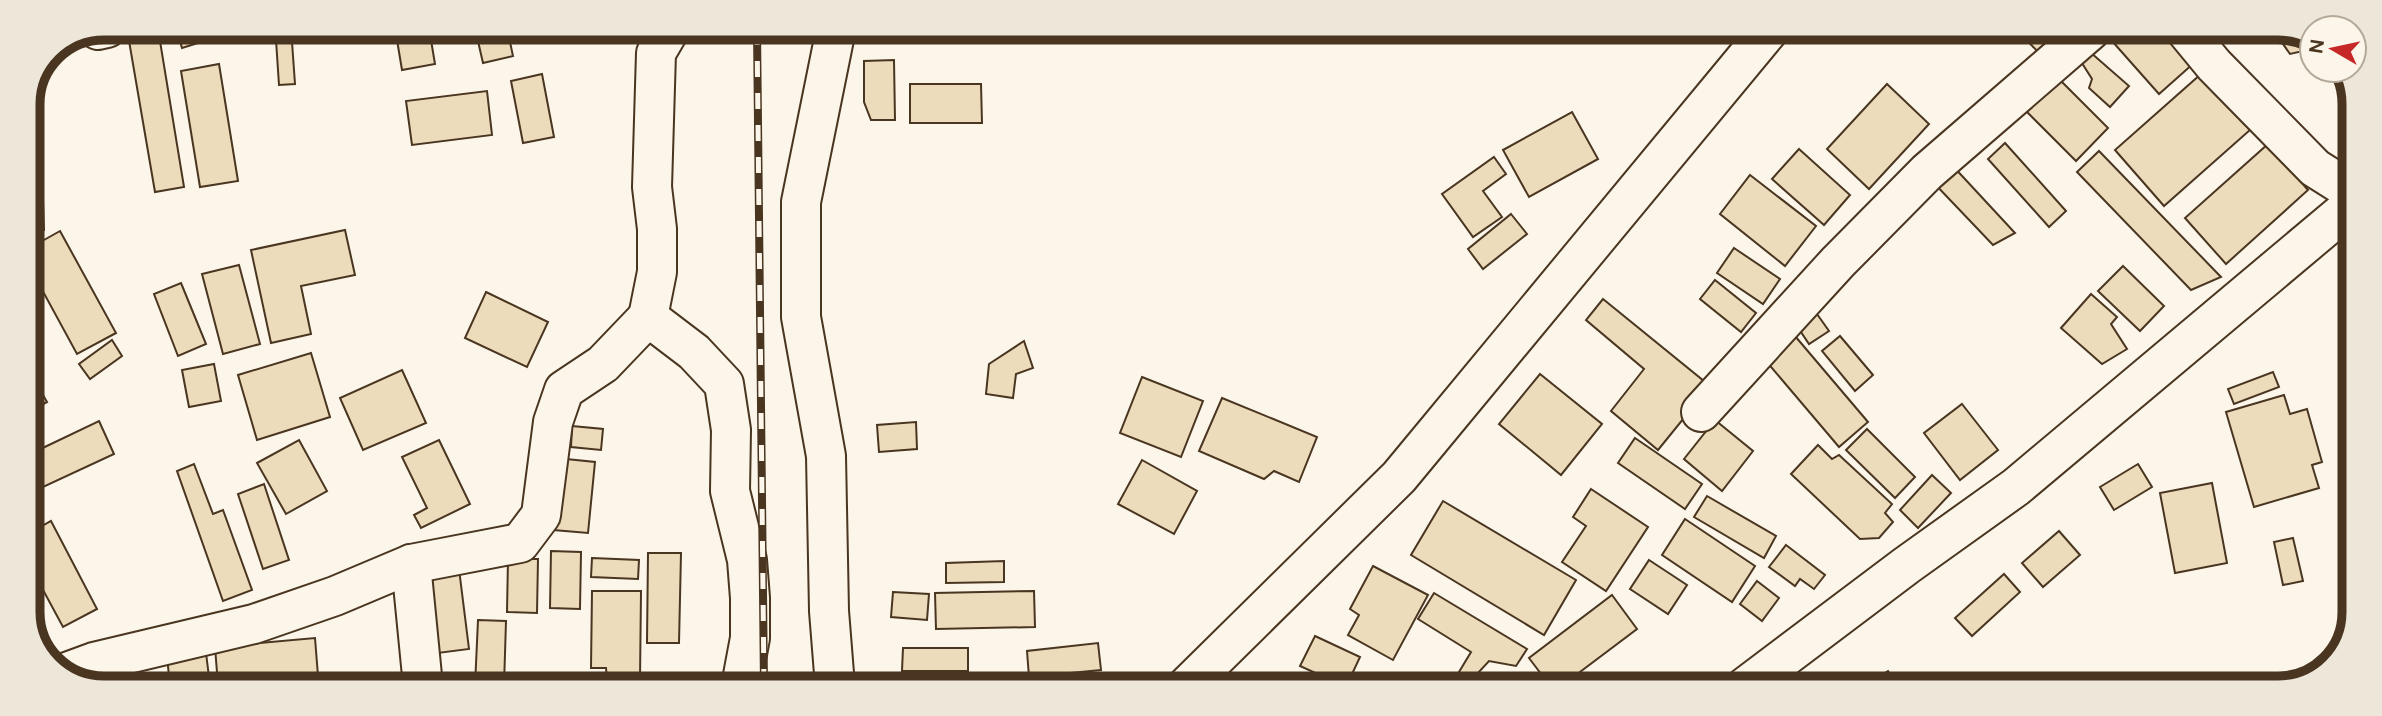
<svg xmlns="http://www.w3.org/2000/svg" width="2382" height="716" font-family="'DM Sans',sans-serif">
  <style>
    .building { fill: #ecdcbc; stroke: #4a3520; stroke-width: 2 }
    .lines { fill: none; stroke-linecap: round; stroke-linejoin: round }
    .minor-casing { stroke: #4a3520; stroke-width: 42 }
    .minor { stroke: #fbf6e9; stroke-width: 38 }
    .rail-casing { stroke: #4a3520; stroke-width: 8 }
    .rail { stroke: #fbf6e9; stroke-width: 5; stroke-dasharray: 16; stroke-linecap: butt }
    .rim { fill: none; stroke: #4a3520; stroke-width: 9 }
  </style>
  <rect width="100%" height="100%" fill="#fbf6e9"/>
  <g class="building">
    <path d="M176,28H211L214,38L182,48Z"/>
    <path d="M258,28H291L295,84L279,85L276,40L259,42Z"/>
    <path d="M395,28H429L435,64L402,70Z"/>
    <path d="M475,28H507L513,56L483,63Z"/>
    <path d="M158,29L184,187L155,192L128,35Z"/>
    <path d="M2017,30H2064L2040,54Z"/>
    <path d="M2124,30L2165,31L2194,63L2159,94L2112,41Z"/>
    <path d="M2274,31H2298L2312,39V49L2290,54Z"/>
    <path d="M2090,52L2129,86L2110,107L2089,88L2092,79L2080,60Z"/>
    <path d="M894,60L895,120H871L864,102V61Z"/>
    <path d="M219,64L238,181L200,187L181,71Z"/>
    <path d="M542,74L554,137L523,143L511,81Z"/>
    <path d="M2201,74L2250,130L2164,206L2115,150Z"/>
    <path d="M2055,75L2108,128L2076,161L2023,108Z"/>
    <path d="M39,77L44,230L28,231V103Z"/>
    <path d="M910,84H981L982,123H910Z"/>
    <path d="M1887,84L1929,124L1869,189L1827,149Z"/>
    <path d="M487,91L492,135L412,145L406,101Z"/>
    <path d="M1572,112L1598,159L1529,197L1503,150Z"/>
    <path d="M2005,143L2066,211L2049,227L1988,159Z"/>
    <path d="M2268,144L2308,190L2226,264L2185,218Z"/>
    <path d="M1799,149L1850,195L1824,225L1772,179Z"/>
    <path d="M2099,151L2221,277L2191,290L2077,172Z"/>
    <path d="M1494,157L1506,174L1483,191L1502,217L1473,237L1442,194Z"/>
    <path d="M1951,164L2015,233L1993,245L1932,181Z"/>
    <path d="M1750,175L1816,226L1785,266L1720,214Z"/>
    <path d="M1511,214L1527,234L1483,269L1468,249Z"/>
    <path d="M345,230L355,275L301,286L311,334L271,343L251,250Z"/>
    <path d="M60,231L116,333L77,354L28,264V249Z"/>
    <path d="M1734,248L1780,279L1763,304L1717,273Z"/>
    <path d="M239,265L260,344L223,354L202,274Z"/>
    <path d="M2123,266L2164,306L2140,331L2098,291Z"/>
    <path d="M1715,280L1756,313L1741,332L1700,299Z"/>
    <path d="M2350,280L2353,282V302L2341,289Z"/>
    <path d="M181,283L206,344L178,356L154,294Z"/>
    <path d="M486,292L548,322L527,367L465,338Z"/>
    <path d="M2091,294L2117,317L2111,324L2127,349L2102,364L2061,328Z"/>
    <path d="M1603,299L1710,386L1658,450L1611,411L1644,369L1586,320Z"/>
    <path d="M1812,307L1829,331L1809,344L1793,320Z"/>
    <path d="M1795,336L1868,422L1839,447L1766,361Z"/>
    <path d="M1840,336L1873,375L1855,391L1822,351Z"/>
    <path d="M112,340L122,356L90,379L79,364Z"/>
    <path d="M1024,341L1033,368L1016,374L1013,398L986,394L989,364Z"/>
    <path d="M311,353L330,417L257,440L238,375Z"/>
    <path d="M214,364L221,401L189,407L182,370Z"/>
    <path d="M28,368L47,402L28,412Z"/>
    <path d="M402,370L426,423L363,450L340,398Z"/>
    <path d="M2273,372L2279,387L2234,404L2228,389Z"/>
    <path d="M1540,374L1602,424L1561,475L1499,424Z"/>
    <path d="M1142,377L1203,401L1181,457L1120,433Z"/>
    <path d="M2284,395L2290,414L2307,409L2322,462L2312,465L2319,488L2254,507L2226,412Z"/>
    <path d="M1222,398L1317,437L1299,482L1274,471L1264,479L1199,451Z"/>
    <path d="M1962,404L1998,450L1960,480L1924,433Z"/>
    <path d="M2352,414V463L2341,417Z"/>
    <path d="M1715,420L1753,451L1722,491L1684,459Z"/>
    <path d="M99,421L114,454L28,494V455Z"/>
    <path d="M916,422L917,449L879,452L877,425Z"/>
    <path d="M572,426L603,429L601,450L571,447Z"/>
    <path d="M1867,429L1915,477L1895,498L1846,450Z"/>
    <path d="M1635,438L1702,484L1685,509L1618,463Z"/>
    <path d="M299,440L327,491L286,514L257,463Z"/>
    <path d="M439,440L470,504L421,528L414,515L427,508L402,457Z"/>
    <path d="M1818,445L1832,459L1839,455L1892,504L1885,513L1893,522L1879,538L1860,539L1791,474Z"/>
    <path d="M566,459L595,462L588,533L542,529L544,516L560,518Z"/>
    <path d="M1142,460L1197,491L1174,534L1118,504Z"/>
    <path d="M194,464L213,514L223,510L252,590L223,601L177,471Z"/>
    <path d="M2138,464L2152,487L2114,510L2100,487Z"/>
    <path d="M1932,475L1951,493L1918,528L1900,510Z"/>
    <path d="M2212,483L2227,563L2175,573L2160,493Z"/>
    <path d="M264,484L289,560L263,569L238,494Z"/>
    <path d="M1591,489L1648,527L1606,591L1562,562L1586,526L1573,517Z"/>
    <path d="M1707,496L1776,536L1764,558L1694,517Z"/>
    <path d="M1443,501L1576,580L1544,635L1411,555Z"/>
    <path d="M1685,519L1755,566L1732,602L1662,555Z"/>
    <path d="M51,521L97,609L63,627L28,562V534Z"/>
    <path d="M2059,531L2080,555L2043,587L2022,563Z"/>
    <path d="M2293,538L2303,581L2283,585L2274,542Z"/>
    <path d="M1786,545L1825,575L1814,589L1800,579L1795,586L1769,567Z"/>
    <path d="M551,551L581,552L580,609L550,608Z"/>
    <path d="M648,553H681L679,643H647Z"/>
    <path d="M592,558L639,560L638,579L591,577Z"/>
    <path d="M508,559H538L537,613L507,612Z"/>
    <path d="M1649,560L1687,585L1668,614L1630,589Z"/>
    <path d="M458,561L469,649L438,653L428,565Z"/>
    <path d="M1004,561V582L946,583V563Z"/>
    <path d="M1373,566L1428,595L1393,660L1348,635L1359,615L1350,609Z"/>
    <path d="M2004,574L2020,592L1972,636L1955,618Z"/>
    <path d="M1757,581L1779,598L1762,621L1740,604Z"/>
    <path d="M592,591H641L640,679H607L606,668H591Z"/>
    <path d="M1034,591L1035,627L936,629L935,593Z"/>
    <path d="M893,592L929,594L927,620L891,617Z"/>
    <path d="M1434,593L1527,649L1516,666L1489,661L1465,687H1450L1471,652L1418,619Z"/>
    <path d="M1612,595L1637,629L1560,687H1551L1529,658Z"/>
    <path d="M33,609L44,633L36,637L28,618V612Z"/>
    <path d="M478,620L506,621L504,686H475Z"/>
    <path d="M1315,636L1360,657L1346,687L1300,666Z"/>
    <path d="M315,638L318,676L218,685L215,647Z"/>
    <path d="M1098,643L1101,670L1029,677L1027,651Z"/>
    <path d="M903,648H968V671H902Z"/>
    <path d="M206,653L210,685H170L167,657Z"/>
    <path d="M1888,671L1899,688L1862,687Z"/>
    <path d="M2317,675L2279,688H2277L2276,680Z"/>
    <path d="M906,679L933,680L932,686H906Z"/>
    <path d="M592,681L653,686H592Z"/>
  </g>
  <g class="lines">
    <defs>
      <g id="minor">
        <path d="M670,29L656,53L652,187L657,229V272L648,317L694,352L724,384L731,430L730,491L747,560L750,598V638L741,686"/>
        <path d="M98,30L107,28"/>
        <path d="M2186,31L2214,65L2315,168L2353,192"/>
        <path d="M1701,412L1838,262L1927,172L2091,30"/>
        <path d="M411,564L423,686"/>
        <path d="M64,673L94,662L254,624L335,596L411,564L520,543L541,515L553,422L564,390L603,364L648,317"/>
        <path d="M835,686L829,611L826,456L801,317V202L836,29"/>
        <path d="M1186,687L1399,477L1769,30"/>
        <path d="M1745,687L1907,565L2016,487L2353,204"/>
      </g>
    </defs>
    <use href="#minor" class="minor-casing"/>
    <use href="#minor" class="minor"/>
    <defs>
      <path id="rail" d="M757,29L764,686"/>
    </defs>
    <use href="#rail" class="rail-casing"/>
    <use href="#rail" class="rail"/>
  </g>
  <path d="M0 0H2382V716H0ZM104 40H2278A64 64 0 0 1 2342 104V612A64 64 0 0 1 2278 676H104A64 64 0 0 1 40 612V104A64 64 0 0 1 104 40Z" fill="#ede7d9" fill-rule="evenodd"/>
  <path class="rim" d="M104 40H2278A64 64 0 0 1 2342 104V612A64 64 0 0 1 2278 676H104A64 64 0 0 1 40 612V104A64 64 0 0 1 104 40Z"/>
  <g transform="translate(2333 49) rotate(279)"><circle r="33" fill="#fbf6e9" stroke="#b4a999" stroke-width="2"/>
  <path d="M0-5L12 26L0 18L-12 26Z" fill="#c62828"/>
  <text y="-10" font-size="19" font-weight="bold" text-anchor="middle" fill="#4a3520">N</text>
  </g>
</svg>
